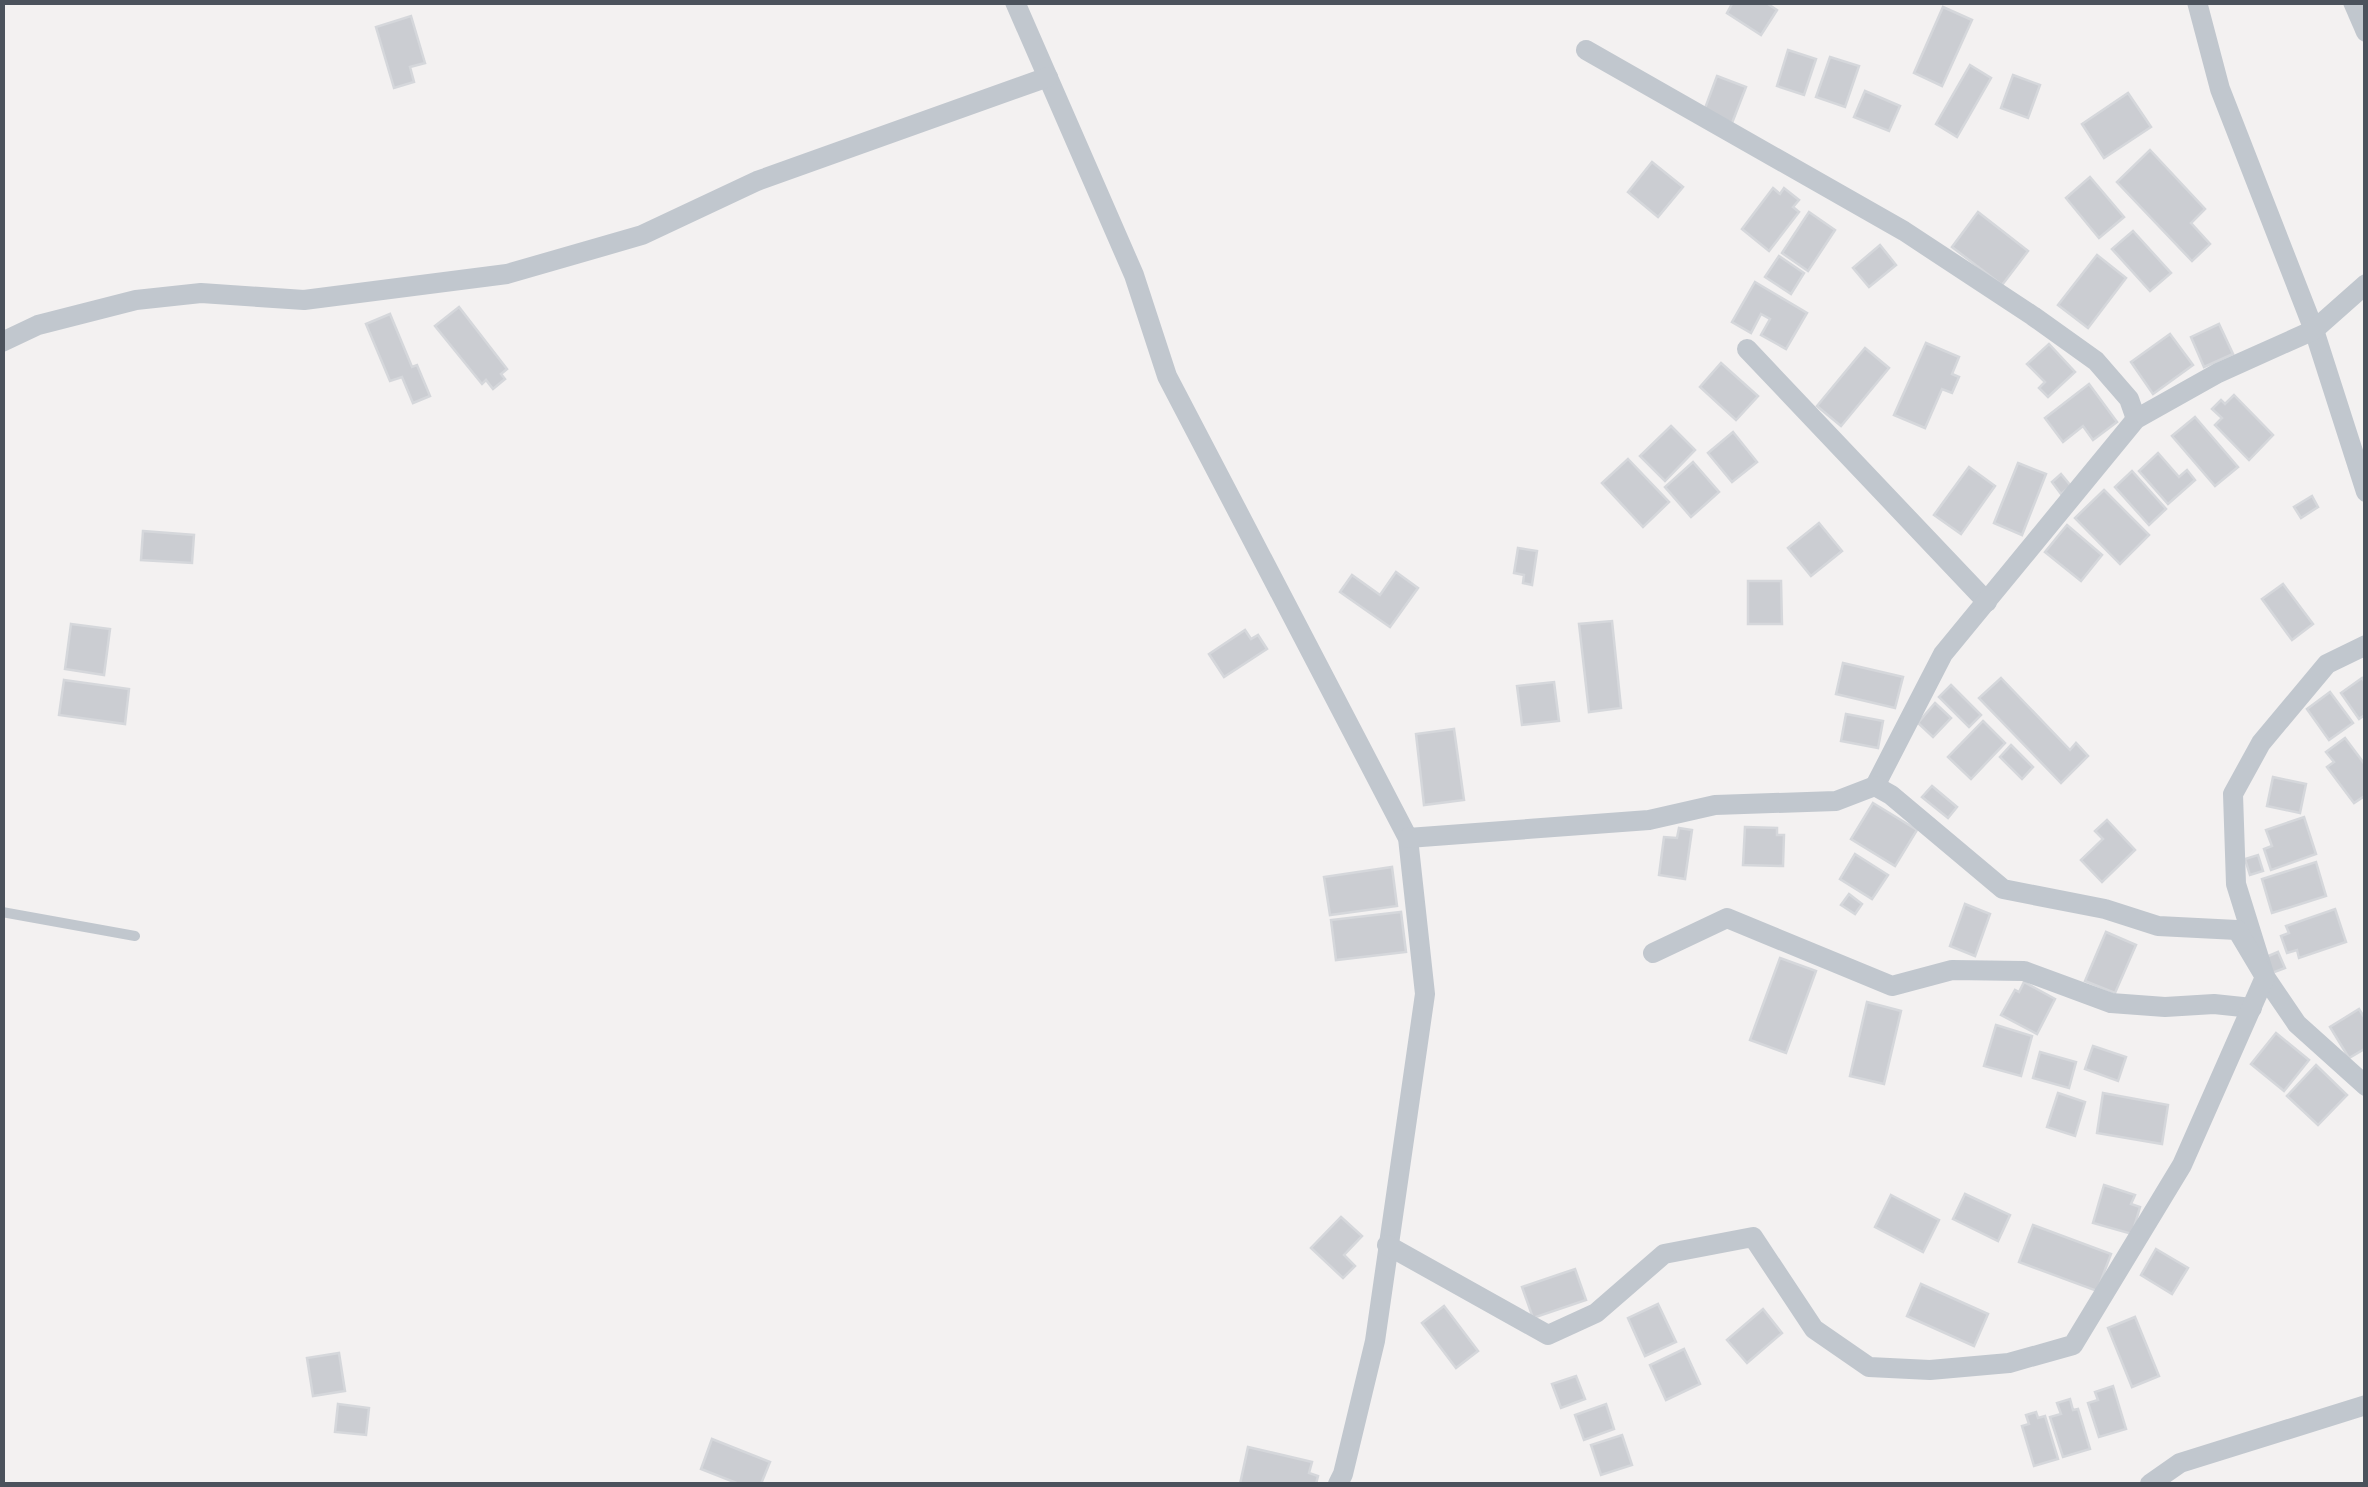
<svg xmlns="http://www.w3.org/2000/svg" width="2368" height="1487" font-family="Overpass,sans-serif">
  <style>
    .building { fill: #cbcdd2; stroke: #d5d7db; stroke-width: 2.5 }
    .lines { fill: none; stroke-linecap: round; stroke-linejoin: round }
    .service { stroke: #c1c7ce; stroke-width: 10 }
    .minor { stroke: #c1c7ce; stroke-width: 20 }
  </style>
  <rect width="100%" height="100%" fill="#f3f1f1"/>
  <g class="building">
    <path d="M1733,2H1765L1777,10L1761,35L1727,13Z"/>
    <path d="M1943,7L1972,20L1942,86L1914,73Z"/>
    <path d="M411,16L425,63L410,67L414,82L394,88L376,27Z"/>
    <path d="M1788,50L1816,59L1804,95L1777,86Z"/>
    <path d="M1830,57L1859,66L1845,107L1816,97Z"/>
    <path d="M1970,65L1991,78L1957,137L1936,124Z"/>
    <path d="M2013,75L2040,85L2028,118L2001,108Z"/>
    <path d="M1717,76L1746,87L1732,123L1704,111Z"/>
    <path d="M1865,91L1900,106L1889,131L1854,117Z"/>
    <path d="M2128,93L2151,127L2104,158L2082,124Z"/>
    <path d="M2150,150L2205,209L2191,223L2210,244L2192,261L2117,182Z"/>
    <path d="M1652,162L1683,187L1658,217L1628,192Z"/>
    <path d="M2090,177L2124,217L2099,238L2066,198Z"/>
    <path d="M1773,188L1780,194L1784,188L1799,200L1793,207L1799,212L1769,251L1742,229Z"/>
    <path d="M1809,212L1835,230L1808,271L1782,253Z"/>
    <path d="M1978,212L2028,251L2002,285L1952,247Z"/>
    <path d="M2133,231L2171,273L2150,291L2112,249Z"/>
    <path d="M1880,245L1896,265L1869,287L1853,268Z"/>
    <path d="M2097,255L2126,278L2088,328L2058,305Z"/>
    <path d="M1779,256L1804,273L1791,294L1765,277Z"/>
    <path d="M1755,282L1807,313L1786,349L1761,335L1770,319L1761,314L1751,333L1732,322Z"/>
    <path d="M459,307L507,369L501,374L505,379L493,389L486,380L482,384L435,326Z"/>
    <path d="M390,314L412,367L417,365L430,396L413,403L402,377L390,381L366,324Z"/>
    <path d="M2219,324L2233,354L2204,367L2191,337Z"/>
    <path d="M2170,334L2193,365L2153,394L2131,362Z"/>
    <path d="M1926,343L1959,357L1952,374L1959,377L1952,393L1942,389L1925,428L1894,415Z"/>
    <path d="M2049,344L2075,372L2048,397L2039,388L2045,382L2027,364Z"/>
    <path d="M1865,348L1889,368L1841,426L1817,406Z"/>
    <path d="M1721,363L1758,396L1736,420L1700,387Z"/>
    <path d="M2089,384L2117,422L2093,440L2083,426L2063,442L2045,418Z"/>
    <path d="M2234,395L2273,435L2249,460L2215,425L2222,418L2212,409L2221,400L2225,404Z"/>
    <path d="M2195,417L2238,467L2215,486L2172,436Z"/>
    <path d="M1671,426L1695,450L1665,481L1640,456Z"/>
    <path d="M1733,432L1757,462L1732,482L1708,453Z"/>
    <path d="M2158,453L2179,477L2187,470L2195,480L2168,504L2139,471Z"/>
    <path d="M1628,459L1669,502L1643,527L1602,483Z"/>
    <path d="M1693,462L1719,492L1691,517L1665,487Z"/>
    <path d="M2018,463L2046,474L2022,535L1994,523Z"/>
    <path d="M1969,467L1995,486L1961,534L1934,515Z"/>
    <path d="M2132,471L2166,509L2149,525L2115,487Z"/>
    <path d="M2061,474L2071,486L2061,494L2052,482Z"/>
    <path d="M2104,490L2149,535L2120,564L2075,518Z"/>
    <path d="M2312,496L2318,507L2301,518L2294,507Z"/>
    <path d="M1819,523L1842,551L1811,576L1788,548Z"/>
    <path d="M2067,525L2102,555L2081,581L2045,552Z"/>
    <path d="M143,531L194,535L192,563L141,560Z"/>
    <path d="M1518,548L1537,551L1532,585L1523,583L1524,575L1514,573Z"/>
    <path d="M1396,572L1418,588L1390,627L1340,592L1352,575L1380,595Z"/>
    <path d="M1748,581H1781L1782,624H1748Z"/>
    <path d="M2283,584L2313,624L2292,640L2262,599Z"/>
    <path d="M1612,621L1621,708L1589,712L1579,624Z"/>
    <path d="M71,624L110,629L104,675L65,669Z"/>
    <path d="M1245,630L1251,639L1258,635L1267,649L1224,677L1209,654Z"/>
    <path d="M1843,663L1903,677L1895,708L1836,694Z"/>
    <path d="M2001,678L2070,750L2076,743L2088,756L2061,783L1979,698Z"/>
    <path d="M2362,678L2366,684V714L2359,719L2341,693Z"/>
    <path d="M64,680L129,689L125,724L59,715Z"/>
    <path d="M1554,682L1559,721L1522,725L1517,686Z"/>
    <path d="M1951,685L1981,715L1969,727L1939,697Z"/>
    <path d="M2330,692L2353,723L2329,740L2307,709Z"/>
    <path d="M1935,703L1951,718L1933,737L1918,723Z"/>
    <path d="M1846,714L1883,721L1878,748L1841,741Z"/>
    <path d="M1983,721L2005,743L1971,779L1948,757Z"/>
    <path d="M1454,729L1464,800L1424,805L1416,734Z"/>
    <path d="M2345,738L2366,766V795L2354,803L2327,767L2334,762L2326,752Z"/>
    <path d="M2011,745L2033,767L2022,779L2000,757Z"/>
    <path d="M2273,777L2306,784L2300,813L2267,806Z"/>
    <path d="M1932,786L1957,807L1948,818L1922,797Z"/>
    <path d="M1873,803L1917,830L1895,866L1851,839Z"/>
    <path d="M2304,817L2316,854L2271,870L2264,849L2272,846L2266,830Z"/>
    <path d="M2107,820L2135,850L2102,882L2081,860L2103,839L2095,831Z"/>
    <path d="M1745,827L1777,828V835H1784L1783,866L1743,865Z"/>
    <path d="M1679,828L1692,830L1685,879L1659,875L1664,837L1677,838Z"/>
    <path d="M1855,854L1888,875L1872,899L1840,879Z"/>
    <path d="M2258,855L2263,871L2250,875L2245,859Z"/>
    <path d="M2316,862L2326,896L2272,913L2262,879Z"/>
    <path d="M1392,867L1397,906L1330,915L1324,877Z"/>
    <path d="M1849,894L1862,904L1855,914L1841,905Z"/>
    <path d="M1965,904L1990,914L1975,956L1950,946Z"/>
    <path d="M2335,909L2346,942L2299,958L2297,950L2287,953L2281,936L2289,933L2286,926Z"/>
    <path d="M1401,912L1406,952L1336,960L1331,920Z"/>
    <path d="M2106,932L2136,945L2115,993L2085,981Z"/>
    <path d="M2278,952L2285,968L2272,973L2266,957Z"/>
    <path d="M1780,958L1816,971L1786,1053L1750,1040Z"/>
    <path d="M2024,982L2055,999L2037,1034L2001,1015L2015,990L2019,992Z"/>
    <path d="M1867,1002L1901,1011L1884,1084L1850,1076Z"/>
    <path d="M2359,1009L2366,1020V1048L2349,1058L2330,1027Z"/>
    <path d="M1996,1025L2032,1036L2021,1076L1984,1066Z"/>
    <path d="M2276,1033L2309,1060L2284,1091L2251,1064Z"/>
    <path d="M2093,1046L2126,1057L2118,1081L2085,1069Z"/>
    <path d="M2040,1052L2076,1062L2069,1088L2033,1078Z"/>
    <path d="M2316,1065L2347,1095L2318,1125L2287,1096Z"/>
    <path d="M2058,1093L2085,1102L2075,1136L2047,1127Z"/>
    <path d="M2103,1093L2168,1105L2162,1144L2097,1133Z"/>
    <path d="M2104,1185L2135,1195L2131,1204L2140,1207L2132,1234L2093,1223Z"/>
    <path d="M1965,1194L2010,1215L1998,1241L1953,1219Z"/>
    <path d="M1891,1195L1939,1220L1923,1252L1875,1227Z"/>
    <path d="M1341,1217L1362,1236L1344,1255L1355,1266L1343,1278L1311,1248Z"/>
    <path d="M2033,1225L2111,1254L2097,1291L2019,1262Z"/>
    <path d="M2156,1249L2188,1268L2172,1294L2141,1275Z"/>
    <path d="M1575,1269L1586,1300L1533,1318L1522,1287Z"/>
    <path d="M1921,1284L1988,1314L1974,1346L1907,1316Z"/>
    <path d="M1658,1304L1676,1342L1645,1356L1628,1318Z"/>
    <path d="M1444,1306L1478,1351L1456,1368L1422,1323Z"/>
    <path d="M1763,1309L1782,1333L1747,1363L1727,1340Z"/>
    <path d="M2135,1317L2159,1376L2132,1387L2108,1328Z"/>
    <path d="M1684,1349L1700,1384L1666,1400L1650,1365Z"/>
    <path d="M339,1353L345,1391L313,1396L307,1358Z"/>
    <path d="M1576,1376L1585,1399L1561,1408L1552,1384Z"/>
    <path d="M2113,1386L2126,1429L2099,1437L2088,1403L2098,1400L2095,1392Z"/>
    <path d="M2070,1399L2073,1410L2078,1409L2090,1449L2063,1457L2050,1417L2061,1414L2057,1403Z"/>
    <path d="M338,1404L369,1408L366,1435L335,1432Z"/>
    <path d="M1606,1404L1614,1429L1584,1440L1575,1415Z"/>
    <path d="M2036,1412L2038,1418L2045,1416L2058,1459L2034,1466L2022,1426L2029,1424L2026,1415Z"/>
    <path d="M1622,1435L1632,1465L1601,1475L1591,1445Z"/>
    <path d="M712,1439L770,1462L761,1484H739L701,1469Z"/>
    <path d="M1248,1447L1312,1462L1309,1473L1318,1476L1316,1484H1240Z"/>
  </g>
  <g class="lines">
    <path class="service" d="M2,912L135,936"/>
    <g class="minor">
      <path d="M1015,2L1134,275L1167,376L1408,838L1425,994L1375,1341L1343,1474L1338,1484"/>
      <path d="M2197,2L2220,89L2314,330L2366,492"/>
      <path d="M2353,2L2366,32"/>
      <path d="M1586,50L1904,231L2033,316L2096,361L2129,399L2136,419"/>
      <path d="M2,342L38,325L136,300L201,293L304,300L507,274L642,235L757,181L1048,77"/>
      <path d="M1747,349L1987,602"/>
      <path d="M2366,645L2327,664L2261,743L2233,794L2236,884L2265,977L2297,1024L2366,1086"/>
      <path d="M1875,786L1943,654L2136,419L2218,373L2314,330L2366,284"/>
      <path d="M1653,953L1727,918L1892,986L1952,970L2024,971L2111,1003L2165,1007L2214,1004L2252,1008"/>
      <path d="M1387,1245L1548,1335L1596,1313L1664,1254L1753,1237L1814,1329L1869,1367L1930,1370L2009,1363L2073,1345L2182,1165L2265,977L2237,930L2158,926L2105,909L2003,889L1891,795L1875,786L1836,801L1715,805L1649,820L1408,838"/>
      <path d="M2150,1484L2180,1463L2366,1405"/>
    </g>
  </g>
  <rect width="2368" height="1487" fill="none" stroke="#4b525c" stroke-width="10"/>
</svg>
